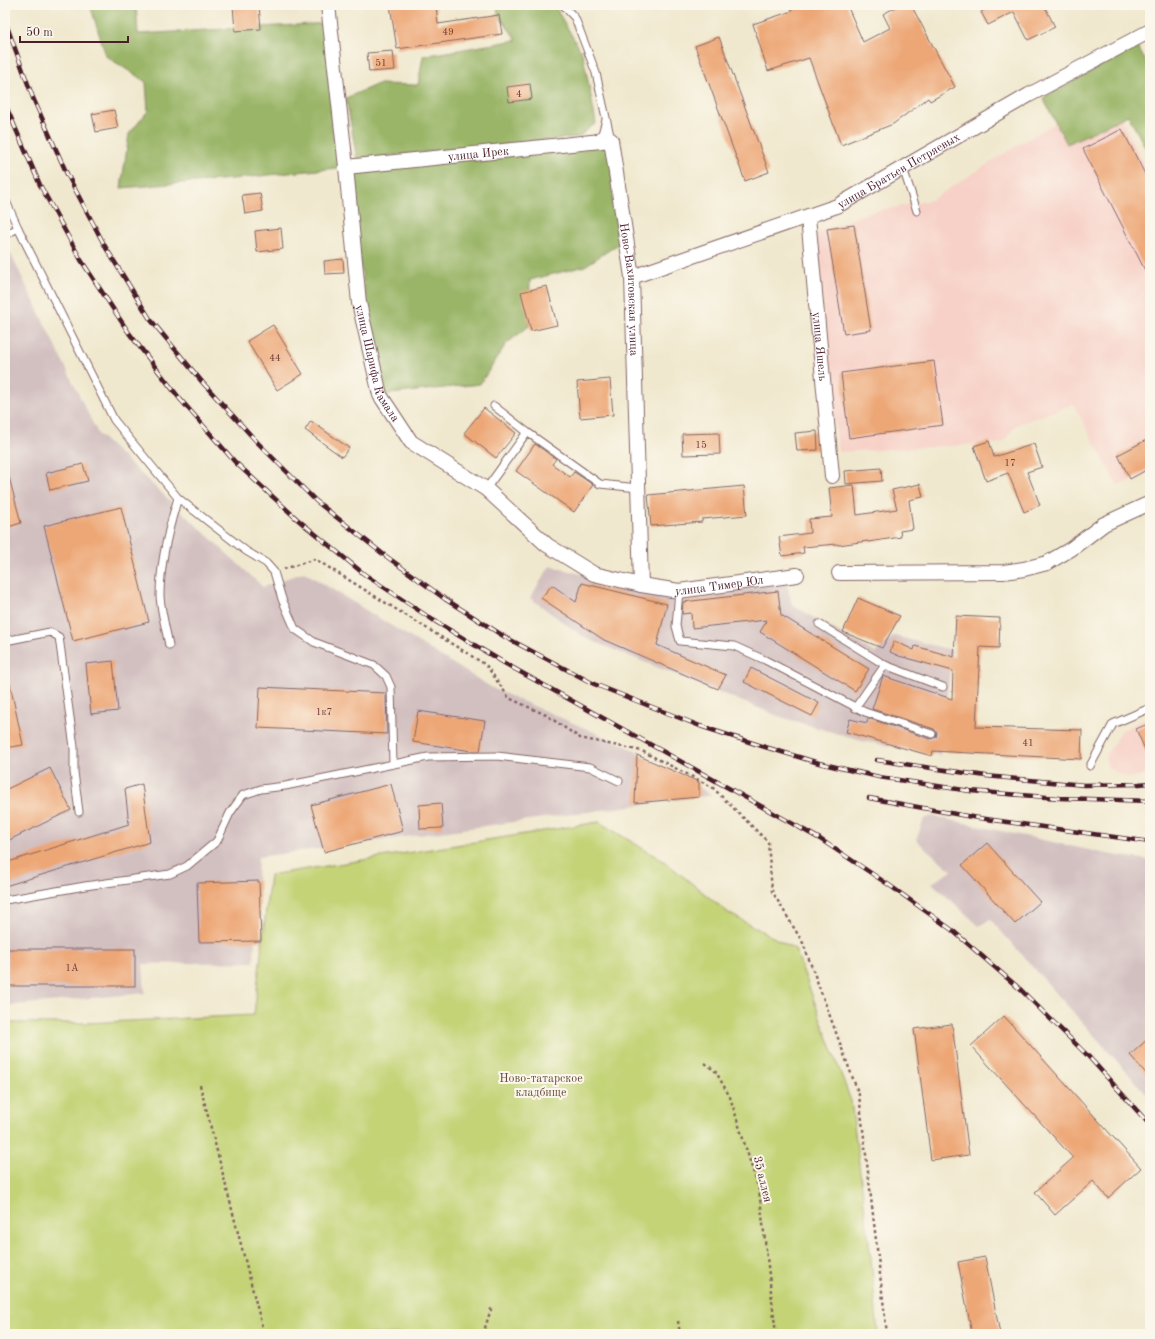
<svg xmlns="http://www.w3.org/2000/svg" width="1155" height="1339" font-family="'Old Standard TT',serif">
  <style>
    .built { fill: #f7d1c8 }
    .industrial { fill: #d2bfc0 }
    .green { fill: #c3d376; stroke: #867950 }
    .forest { fill: #9ab567; stroke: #726a49 }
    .building { fill: #eda674 }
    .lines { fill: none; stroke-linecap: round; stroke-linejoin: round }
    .lane-casing { stroke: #846564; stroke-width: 9 }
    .street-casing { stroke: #846564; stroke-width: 16 }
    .path { stroke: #846564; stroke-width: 2.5; stroke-dasharray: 3 3; stroke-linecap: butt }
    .lane { stroke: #fff; stroke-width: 7 }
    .street { stroke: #fff; stroke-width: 14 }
    .rail-casing { stroke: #4a1f2b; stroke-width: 4.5 }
    .rail { stroke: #fbf7ec; stroke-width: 3; stroke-dasharray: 9; stroke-linecap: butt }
    .labels { text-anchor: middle; stroke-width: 4; stroke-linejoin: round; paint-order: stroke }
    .number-label { font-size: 10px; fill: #73413d }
    .street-label { font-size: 12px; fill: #4a1f2b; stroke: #fbf7ec }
    .park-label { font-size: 12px; fill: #684c3e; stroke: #fbf7ec }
  </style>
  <rect width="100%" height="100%" fill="#fbf7ec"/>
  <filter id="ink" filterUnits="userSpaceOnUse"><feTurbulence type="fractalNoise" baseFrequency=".025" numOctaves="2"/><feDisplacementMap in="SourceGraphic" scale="8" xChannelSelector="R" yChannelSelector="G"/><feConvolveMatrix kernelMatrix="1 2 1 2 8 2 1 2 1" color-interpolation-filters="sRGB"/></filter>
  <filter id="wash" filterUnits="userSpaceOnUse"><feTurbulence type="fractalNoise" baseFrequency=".012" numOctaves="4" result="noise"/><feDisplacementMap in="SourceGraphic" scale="16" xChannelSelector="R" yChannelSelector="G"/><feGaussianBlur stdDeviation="0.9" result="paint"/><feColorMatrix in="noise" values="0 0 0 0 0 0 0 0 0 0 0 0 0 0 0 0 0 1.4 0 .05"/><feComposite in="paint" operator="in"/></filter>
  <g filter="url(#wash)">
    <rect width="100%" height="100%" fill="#f0e8ce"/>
    <g class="built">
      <path d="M1108,93L1150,176V472L1118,486L1073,404L1016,425L1003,443L838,452L815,234L866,213L931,200L1021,143Z"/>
      <path d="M1150,716V774L1130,778L1108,768L1105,757L1121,731Z"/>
    </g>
    <g class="industrial">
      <path d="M5,242L98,434L263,587L304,572L494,689L624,745L712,795L258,857L254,962L143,964L145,993L5,1006Z"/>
      <path d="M550,566L666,596L682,597L787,583L792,605L875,653L894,636L952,650L940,755L862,741L778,716L585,638L530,598Z"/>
      <path d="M932,816L1112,855L1150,860V1098L990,919L979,926L932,883L952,871L916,840L924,819Z"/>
    </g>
    <path class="green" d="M599,822L665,862L730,914L795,949L851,1101L871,1259L878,1334H5V1023H87L254,1015L270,875Z"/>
    <g class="forest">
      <path d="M90,5H136L138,34L330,23L346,167L611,140L626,239L585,266L530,280L529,326L506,344L480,384L380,395L346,167L231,179L121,188L129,134L148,111L146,82L106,56Z"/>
      <path d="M497,5H551L557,10L583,55L596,123L578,137L357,159L346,98L378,84L418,85L423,56L517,40L498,15Z"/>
      <path d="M1137,46L1150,69V156L1128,115L1067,144L1043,98Z"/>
    </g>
    <g id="blocks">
      <g class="building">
        <path d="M233,5H259L261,29L235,31Z"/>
        <path d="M390,5H436L438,24L499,15L502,34L397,49Z"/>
        <path d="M789,5H847L863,42L890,28L883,14L900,5H911L955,87L930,101L928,98L893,124L841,145L809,58L768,71L753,24L792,11Z"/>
        <path d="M995,5H1044L1055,27L1028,40L1014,12L988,25L981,12Z"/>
        <path d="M719,37L769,172L745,181L695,46Z"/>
        <path d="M393,51L395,70L369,72L367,53Z"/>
        <path d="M530,84L532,99L509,102L507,87Z"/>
        <path d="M114,110L118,128L96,132L92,114Z"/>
        <path d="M1122,129L1150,184V280L1083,149Z"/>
        <path d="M260,193L263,211L245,214L242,195Z"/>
        <path d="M854,225L871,330L844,334L827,229Z"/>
        <path d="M281,228L283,249L257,252L255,231Z"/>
        <path d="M343,259L344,273L325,274L324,261Z"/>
        <path d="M547,286L557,325L531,331L521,292Z"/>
        <path d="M273,325L303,374L277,390L247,341Z"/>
        <path d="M934,361L943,425L849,438L841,373Z"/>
        <path d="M610,379L613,415L580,418L577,382Z"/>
        <path d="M484,408L516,433L496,458L464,433Z"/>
        <path d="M311,421L349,448L342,457L305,430Z"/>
        <path d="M817,431L818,450L797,451L795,433Z"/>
        <path d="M719,433L720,454L683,455L682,434Z"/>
        <path d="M1150,438V468L1130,479L1118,455Z"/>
        <path d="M989,441L994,457L1034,444L1042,467L1027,472L1040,505L1024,512L1008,473L986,481L974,446Z"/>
        <path d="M535,444L556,459L552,464L570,477L574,472L593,485L574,512L516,471Z"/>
        <path d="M83,464L88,481L50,490L46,473Z"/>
        <path d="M881,468L882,481L846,484L845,471Z"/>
        <path d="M5,477H9L21,523L5,528Z"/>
        <path d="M920,484L923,497L909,500L913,529L900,531L901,537L868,542V541L838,545L837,544L803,547L804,553L782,556L779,537L810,533L809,519L832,517L829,488L854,485L857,515L897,509L892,490Z"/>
        <path d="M744,486L747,515L702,519V522L651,526L648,495Z"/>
        <path d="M121,507L149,622L73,641L44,526Z"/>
        <path d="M582,583L667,604L657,645L726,675L718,689L604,640L541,598L552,585L576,602Z"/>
        <path d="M778,591L781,615L869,669L855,691L760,632L767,620L692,628L691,613L682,614L683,602Z"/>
        <path d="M858,598L900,616L882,648L843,632Z"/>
        <path d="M956,616L1000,618L999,648L980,647L976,727L1082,730L1081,759L933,751L932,756L846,732L850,719L867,723L868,718L930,739L936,737L937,733L934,729L872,709L883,676L952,699L953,671L899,656L890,652L894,641L914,650L915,646L954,657Z"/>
        <path d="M113,661L118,711L91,714L86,664Z"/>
        <path d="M751,668L819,703L812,716L744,682Z"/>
        <path d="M5,684H10L23,745L5,748Z"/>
        <path d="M260,687L386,693L387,734L258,728Z"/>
        <path d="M418,711L485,721L480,751H472L413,742Z"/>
        <path d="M1150,723V761L1136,729Z"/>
        <path d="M637,755L699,782V797L635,803Z"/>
        <path d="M50,768L71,810L5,842V790Z"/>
        <path d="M142,784L150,842L5,886V863L129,824L125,789Z"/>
        <path d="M391,784L403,831L324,852L311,805Z"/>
        <path d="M441,803L443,828L420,829L419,805Z"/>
        <path d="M987,843L1040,902L1015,924L962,865Z"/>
        <path d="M259,881L261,941L199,942L197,883Z"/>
        <rect x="8" y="949" width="127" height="37"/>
        <path d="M1004,1016L1141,1168L1108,1198L1093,1181L1055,1215L1035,1192L1073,1158L971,1046Z"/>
        <path d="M952,1024L969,1155L931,1160L914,1029Z"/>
        <path d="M1150,1037V1078L1130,1055Z"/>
        <path d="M985,1257L1000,1334H972L958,1262Z"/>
      </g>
    </g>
  </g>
  <g filter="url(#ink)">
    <use href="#blocks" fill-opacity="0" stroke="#846564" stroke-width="1"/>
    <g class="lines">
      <defs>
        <g id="lane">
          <path d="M563,5L575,18L596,73L611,140"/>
          <path d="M595,139L602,134L606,120"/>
          <path d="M903,168L917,211"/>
          <path d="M5,199L18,228L114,420L178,498L246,551L266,563L274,572L282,599L295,629L314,642L374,665L386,676L391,687L393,764"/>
          <path d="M5,235L18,228"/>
          <path d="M494,406L527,432L600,484L638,488"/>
          <path d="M486,489L527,432"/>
          <path d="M679,591L676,626L680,641L734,646L765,660L865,712L932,734"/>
          <path d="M819,624L885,665L943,687"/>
          <path d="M5,641L50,632L59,637L74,747V772L79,812"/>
          <path d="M169,645C166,630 161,611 160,596C160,563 168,530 178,498"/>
          <path d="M855,708L885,665"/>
          <path d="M1090,766L1113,724L1150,708"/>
          <path d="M5,900L85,886L170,874L187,866L217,841L230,813L243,795L261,789L285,786L428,757L497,756L590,767L619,781"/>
        </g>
        <g id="street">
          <path id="s1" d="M328,5L346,167L359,303L380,395L411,442L486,489L547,545L594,574L641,585L679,591L797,575"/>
          <path id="s2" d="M346,167L611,140L632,277L641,585"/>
          <path id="s3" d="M808,217L832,476"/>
          <path id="s4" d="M632,277L837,206L1029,95L1150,31"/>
          <path d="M839,573L1004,572L1024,569L1047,563L1071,549L1104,524L1150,503"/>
        </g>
      </defs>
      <use href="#lane" class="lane-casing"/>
      <use href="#street" class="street-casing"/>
      <g class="path">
        <path d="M284,569L315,559L486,665L509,698L546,715L580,738L642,751L712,787L768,842L772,891L803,943L859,1095L887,1334"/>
        <path d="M705,1063L716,1072L730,1097L759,1190L776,1334"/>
        <path d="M200,1085L264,1334"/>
        <path d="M678,1321L680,1334"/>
        <path d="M483,1334L492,1306"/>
      </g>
      <use href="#lane" class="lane"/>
      <use href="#street" class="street"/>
      <defs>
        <g id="rail">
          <path d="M5,21L33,98L67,174L106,248L150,319L203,383L258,443L316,501L383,554L445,599L505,637L594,684L700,726L765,747L819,763L879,777L970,791L1059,798L1150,801"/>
          <path d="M5,104L40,185L81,260L129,333L180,399L235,462L297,519L364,574L433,620L506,664L820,839L889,885L952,930L1021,990L1088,1056L1150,1125"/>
          <path d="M877,760L986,776L1084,785L1139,784L1150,783"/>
          <path d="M869,798L972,817L1150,842"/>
        </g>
      </defs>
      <use href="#rail" class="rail-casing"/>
      <use href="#rail" class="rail"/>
    </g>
  </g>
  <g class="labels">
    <g class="number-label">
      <text x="448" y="35">49</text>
      <text x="381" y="66">51</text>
      <text x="519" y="97">4</text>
      <text x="275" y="361">44</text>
      <text x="701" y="448">15</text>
      <text x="1010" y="466">17</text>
      <text x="324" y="715">1к7</text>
      <text x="1028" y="746">41</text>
      <text x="72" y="971">1А</text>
    </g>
    <g class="street-label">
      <text dy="4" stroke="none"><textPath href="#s2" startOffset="133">улица Ирек</textPath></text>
      <text dy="4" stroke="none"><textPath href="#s4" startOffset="288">улица Братьев Петряевых</textPath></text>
      <text dy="4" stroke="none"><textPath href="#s2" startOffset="417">Ново-Вахитовская улица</textPath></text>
      <text dy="4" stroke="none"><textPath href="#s3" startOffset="130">улица Яшель</textPath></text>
      <text dy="4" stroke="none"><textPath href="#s1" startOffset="363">улица Шарифа Камала</textPath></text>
      <text dy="4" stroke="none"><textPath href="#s1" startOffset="804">улица Тимер Юл</textPath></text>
      <text transform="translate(763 1179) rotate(76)" y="4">35 аллея</text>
    </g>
    <g class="park-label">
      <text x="541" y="1082">Ново-татарское<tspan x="541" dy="14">кладбище</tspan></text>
    </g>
  </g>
  <rect width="1155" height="1339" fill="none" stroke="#fbf7ec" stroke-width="20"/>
  <path d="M20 36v6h108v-6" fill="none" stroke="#4a1f2b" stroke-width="2"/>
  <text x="26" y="36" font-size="12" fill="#4a1f2b" stroke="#fbf7ec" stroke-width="3" paint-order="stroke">50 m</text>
</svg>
